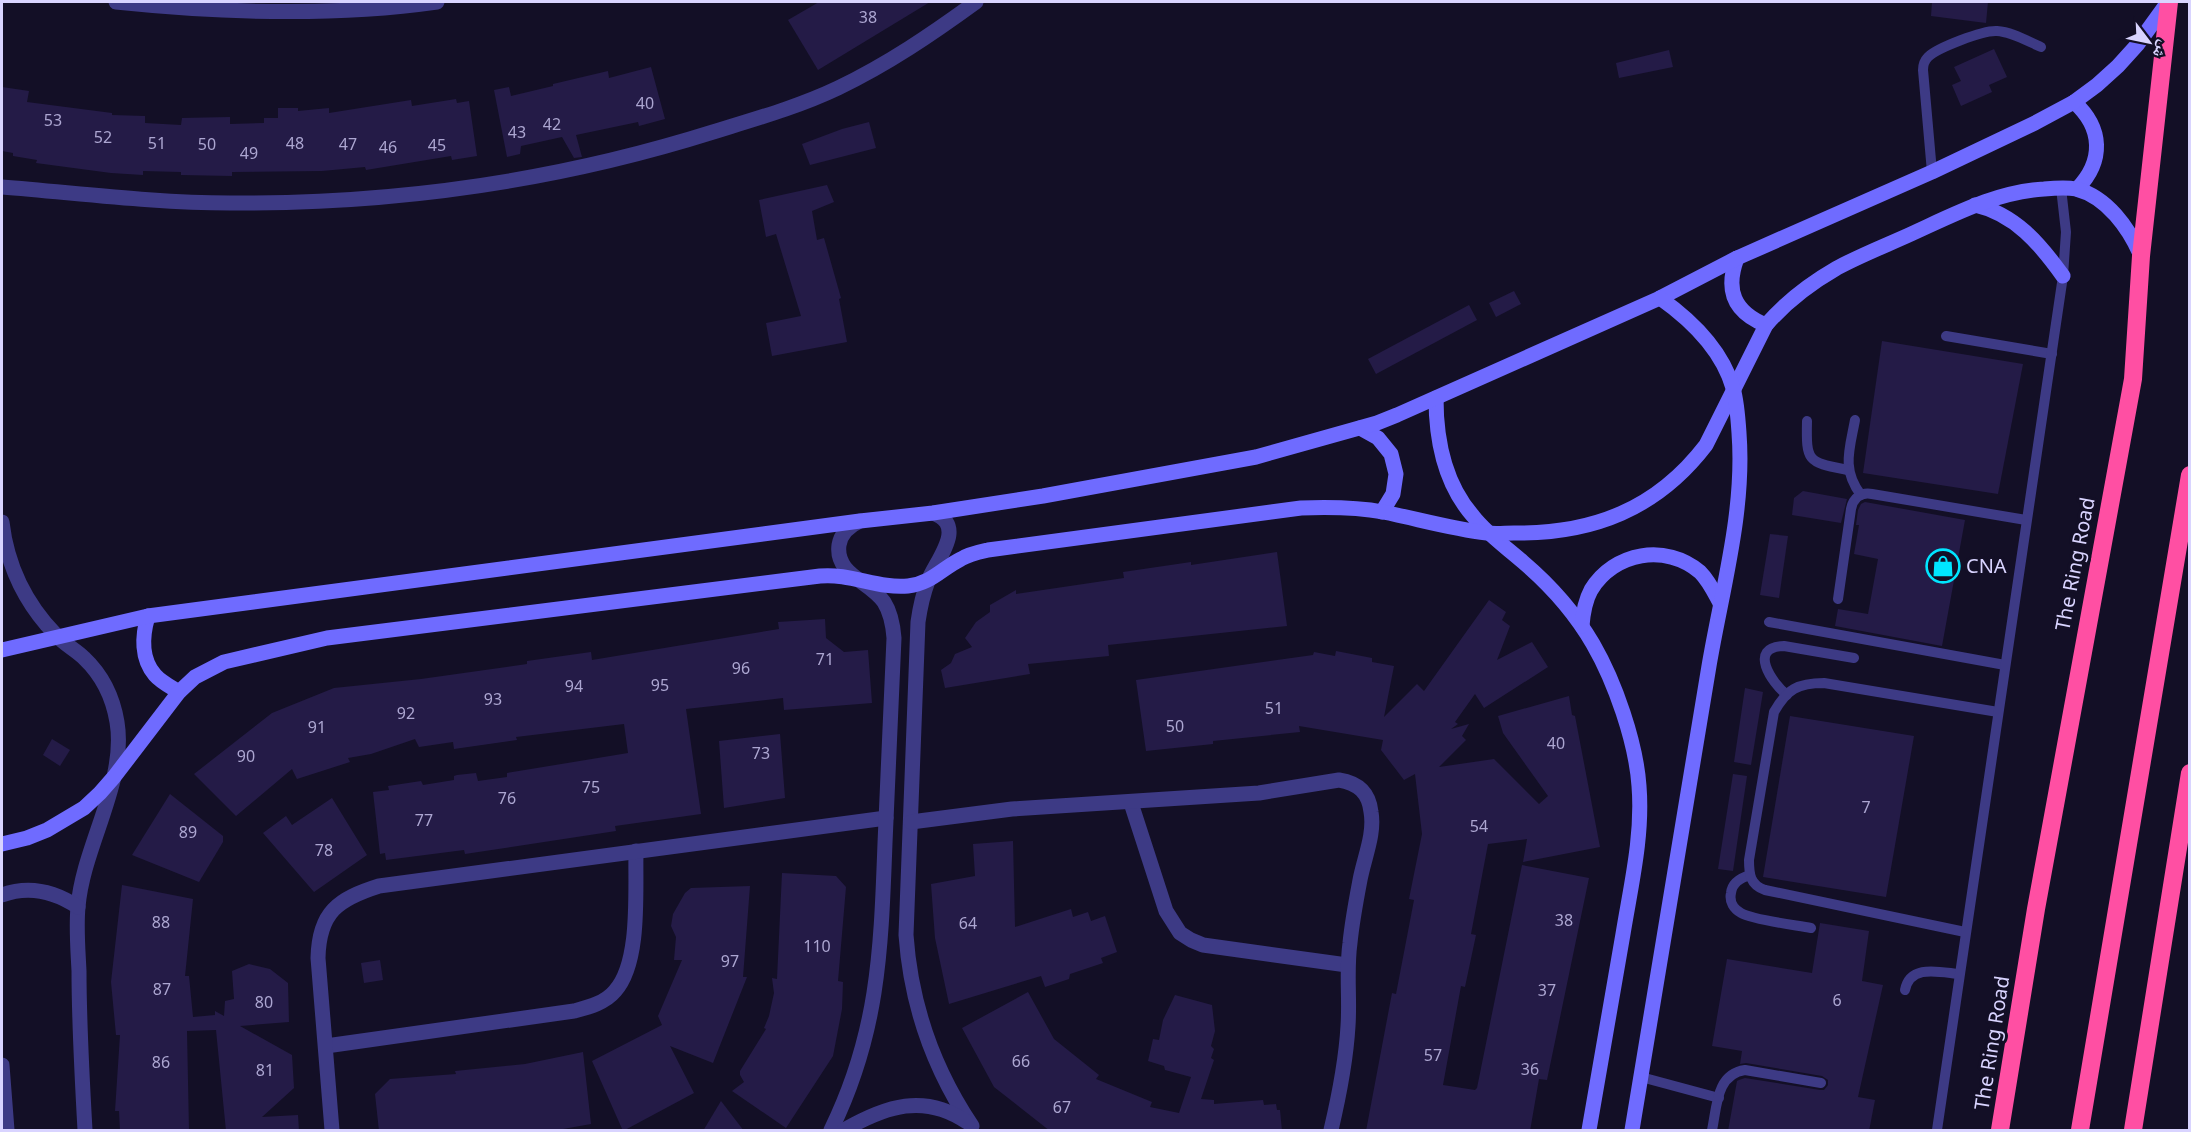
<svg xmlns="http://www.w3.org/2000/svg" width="2191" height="1132" font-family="'Noto Sans','Noto Naskh Arabic',sans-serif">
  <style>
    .building { fill: #241b47 }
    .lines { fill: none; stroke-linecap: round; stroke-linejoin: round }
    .lane { stroke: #3d3a85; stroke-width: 10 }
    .street { stroke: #3d3a85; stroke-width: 15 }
    .secondary { stroke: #6f6bff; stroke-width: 15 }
    .highway { stroke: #ff4fa3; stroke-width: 18 }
    .labels { text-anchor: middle; stroke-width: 6; stroke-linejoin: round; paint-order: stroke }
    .number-label { font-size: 16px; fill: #aca6d1 }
    .street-label { font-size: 20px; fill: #d9d4ff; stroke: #130f26 }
    .poi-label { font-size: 20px; fill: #d9d4ff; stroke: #130f26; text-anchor: start }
  </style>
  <rect width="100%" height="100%" fill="#130f26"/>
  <g class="building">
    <path d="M819,2H930L818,70L788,20Z"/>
    <path d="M1932,2H1988L1986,23L1931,16Z"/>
    <path d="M1994,49L2007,77L1989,85L1992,92L1961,106L1952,85L1961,81L1954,67Z"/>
    <path d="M1669,50L1673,67L1619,78L1616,63Z"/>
    <path d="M651,67L665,119L639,126L638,122L576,135L582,157L574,158L562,137L521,146L520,154L507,157L494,90L509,87L511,96L553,86V84L608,71L609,78Z"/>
    <path d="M2,87L29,91L27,102L112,113V115L145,116V123L181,125L182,118L230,117V124L264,123V118H278V108H298V111L329,108V113L411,100L412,106L456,99L457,103L469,101L477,156L452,160L451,156L366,170L365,167L322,171L232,172V176L181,175V172L143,171V175L111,173L36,163L37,160L13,156V153L2,151Z"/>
    <path d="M869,122L876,148L810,165L802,144L842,129Z"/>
    <path d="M827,185L834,202L812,211L817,240L824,238L841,298L839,299L847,342L772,356L766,323L801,316L776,234L766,237L759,200Z"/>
    <path d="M1514,291L1521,304L1496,317L1489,303Z"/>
    <path d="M1469,305L1477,320L1376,374L1368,359Z"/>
    <path d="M1882,341L2023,364L1998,494L1863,473Z"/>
    <path d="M1803,491L1847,499L1841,523L1792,515L1794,498Z"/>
    <path d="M1865,502L1965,520L1942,646L1835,626L1838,609L1868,614L1878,559L1854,554L1859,525H1856L1858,510L1861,504Z"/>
    <path d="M1770,534L1788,536L1779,598L1760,595Z"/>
    <path d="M1277,552L1287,626L1108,645L1109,656L1028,664L1030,674L945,688L941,670L951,663L955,654L972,647L965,638L976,622L990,612V605L1016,590V594L1124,578L1123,572L1191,562V565Z"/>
    <path d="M1489,600L1506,612L1502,620L1510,626L1497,660L1532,642L1548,667L1484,708L1475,694L1455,722L1458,724L1451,729L1469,724L1462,736L1466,740L1439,767L1494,759L1539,804L1548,796L1503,733L1498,716L1569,696L1572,715L1575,716L1600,847L1523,862L1527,839L1488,844L1471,934L1476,935L1465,987L1461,986L1443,1085L1475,1090L1477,1088L1522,865L1589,878L1547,1080L1539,1079L1530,1131H1366L1392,993L1396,994L1414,900L1409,899L1422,834L1415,774L1404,780L1381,750L1383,740L1299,726L1300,732L1213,741V744L1146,751L1136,680L1313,655L1314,652L1335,656L1336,651L1372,658V662L1394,666L1384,717L1417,684L1424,691Z"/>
    <path d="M825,619L826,638L844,652L868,650L872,703L784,710L783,698L686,709L701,814L615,826L616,831L465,854L464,850L386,860L385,853L380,854L373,792L389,790L388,786L421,781L423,785L454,780V776L457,775L476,773L478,781L507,777V773L628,753L624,724L516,737L517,740L454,749L453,742L419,747L415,739L371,754L348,758L350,762L297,779L292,769L236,816L194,774L272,713L334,688L421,679L527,664V661L591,652L592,660L779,629L778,622Z"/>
    <path d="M1745,688L1763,692L1751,765L1734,762Z"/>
    <path d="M1790,716L1914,736L1886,897L1763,877Z"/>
    <path d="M780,734L785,798L724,808L719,741Z"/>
    <path d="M52,739L70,750L60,766L43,755Z"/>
    <path d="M1733,774L1747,776L1733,871L1718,869Z"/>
    <path d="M170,794L223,836V842L199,882L132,855Z"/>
    <path d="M332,798L367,855L314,892L263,833L286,816L292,825Z"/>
    <path d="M1013,841L1015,927L1071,909L1073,917L1088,912L1091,921L1105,916L1117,952L1101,958L1103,963L1070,974L1069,979L1045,987L1041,976L949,1004L935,938L931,884L975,876L973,844Z"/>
    <path d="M782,873L836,876L846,887L838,981L843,982L842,1009L833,1056L786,1128L732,1091L744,1082L740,1075V1071L766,1029L764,1028L769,1016L774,993L772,978L777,979Z"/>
    <path d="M122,885L193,899L185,976H189L193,1017L215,1015V1011L224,1016L225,1001L234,999L232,971L249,964L270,969L288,983L289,1022L240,1026L292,1055L294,1088L262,1117L298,1115L299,1131H226L216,1030L187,1031L189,1131H120L119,1111H115L120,1035H116L111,982Z"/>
    <path d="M750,886L743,977H747L713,1063L670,1046L694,1093L623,1131L592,1061L662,1025L658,1016L682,960H674L676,937L671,926L673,914L685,893L691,888Z"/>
    <path d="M1820,923L1869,931L1862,981L1883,985L1858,1097L1875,1100L1869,1131H1728L1737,1081L1739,1080L1745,1078L1820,1090H1824L1828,1085V1080L1822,1076L1746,1063L1740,1064L1742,1051L1712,1046L1727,959L1812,973Z"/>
    <path d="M380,960L383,980L364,983L361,963Z"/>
    <path d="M1028,992L1054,1039L1099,1075L1096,1079L1152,1102L1150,1107L1179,1113L1191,1077L1165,1070L1164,1066L1148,1061L1153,1039L1159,1040L1163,1020L1175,995L1212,1005L1215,1031L1211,1046L1214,1049L1211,1058L1214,1060L1201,1099L1214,1100V1104L1263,1100L1264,1105L1276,1104L1277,1110H1280L1282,1131H1050L994,1087L962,1028Z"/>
    <path d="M583,1052L591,1124L552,1131H379L375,1094L390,1079L456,1074L455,1071L525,1064Z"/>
    <path d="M721,1101L744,1131H703Z"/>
  </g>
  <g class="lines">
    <g class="lane">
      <path d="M1932,172L1923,70C1923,65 1924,61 1928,57C1937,48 1983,30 1997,31C2012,32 2027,41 2041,47"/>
      <path d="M1946,336L2052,354"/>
      <path d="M1855,420C1850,448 1841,469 1861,495"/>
      <path d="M1807,421C1806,463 1808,462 1848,470"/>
      <path d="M1838,599L1851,509C1853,498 1861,492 1872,494L2026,520"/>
      <path d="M1769,622L2005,665"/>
      <path d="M1787,695C1772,683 1747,647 1784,646L1854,658"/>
      <path d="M1750,875C1740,878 1732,883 1731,893C1729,902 1734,909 1741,913C1753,920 1795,925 1811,928"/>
      <path d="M1965,932L1765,890C1750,885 1749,874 1749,860L1774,712C1787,689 1798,683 1824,683L1998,712"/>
      <path d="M1905,990C1910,964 1939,972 1959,974"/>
      <path d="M1641,1077L1719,1098"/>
      <path d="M1712,1130C1717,1107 1716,1074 1745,1070L1821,1083"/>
      <path d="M1937,1130L2063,276L2066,232L2061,188"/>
    </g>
    <g class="street">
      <path d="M116,2C222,13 331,17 437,2"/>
      <path d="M2,187C78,193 154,203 230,203C394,204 557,181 713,132C755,119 798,107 838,88C888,64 932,34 976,2"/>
      <path d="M933,513C968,526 936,560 928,581C923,594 920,608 918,622L906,935C911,1005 933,1068 972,1126"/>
      <path d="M2,522C7,565 26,604 56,635C64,644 76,650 84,658C102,675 113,698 117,722C127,782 83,846 78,907C76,928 78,950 79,971C79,1024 82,1077 85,1130"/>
      <path d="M1131,803L1166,911L1180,933L1191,940L1203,945L1347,965"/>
      <path d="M911,822L1012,809L1259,793L1339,780C1358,783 1369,793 1371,812C1375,834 1364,858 1360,880C1356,901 1352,922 1350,943C1346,971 1350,998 1348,1026C1346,1061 1339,1096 1331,1130"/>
      <path d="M2,895C29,885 54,891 78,907"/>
      <path d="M326,1046L574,1011C589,1007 605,1003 615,991C641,962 635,890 636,851"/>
      <path d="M2,1065L7,1130"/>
      <path d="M332,1130L318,958C319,912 338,899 379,886L886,818"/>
      <path d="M831,1130C879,1032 881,949 885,843C888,774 891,706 894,638C893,625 891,613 884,602C870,581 835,575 839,545C841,533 849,526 860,521"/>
      <path d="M844,1130C886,1106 924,1093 967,1122"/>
    </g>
    <g class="secondary">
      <path d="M2074,102C2103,128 2104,161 2077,189"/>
      <path d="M1975,205C2015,214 2040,244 2063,276"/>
      <path d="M1737,258C1725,290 1734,312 1766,325"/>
      <path d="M1436,398C1436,441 1444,483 1473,516C1487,534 1506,547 1523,562C1550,585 1575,613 1593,644C1615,682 1636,742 1639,786C1643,836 1631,885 1623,934C1612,999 1600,1065 1589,1130"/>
      <path d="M1360,428L1378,438L1391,454L1396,474L1393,494L1382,512"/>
      <path d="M148,616C142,636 141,659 155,675C161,682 171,687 179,692"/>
      <path d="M1582,626C1583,613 1585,601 1591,590C1614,552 1666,543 1700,572C1709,581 1714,592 1720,603"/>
      <path d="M2,650L148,616L860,521L933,513L1043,496L1256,457L1377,423L1397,415L1660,298L1737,258L1932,172L2035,123L2074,102L2097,85L2118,66L2137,45L2168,2"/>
      <path d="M2,844L27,838L47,830L84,808L100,793L114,777L179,692L195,677L224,662L327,638L820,576C850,573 879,589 908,586C932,583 941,569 961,559C969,554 979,552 988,550L1301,508C1329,507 1356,507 1383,512C1418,519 1452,529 1487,533C1496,534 1505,533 1514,533C1593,534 1657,509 1706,445L1766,325C1785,303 1811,283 1837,268C1861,255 1887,245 1911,234C1955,214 1996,192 2044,189C2055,188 2066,187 2076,189C2107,197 2129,228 2141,256"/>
      <path d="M1632,1130C1659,976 1684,821 1709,666C1722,589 1745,511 1739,433C1738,418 1737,402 1733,388C1722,350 1691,320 1660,298"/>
    </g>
    <g class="highway">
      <path d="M2000,1130L2036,909L2133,379L2141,256L2169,2"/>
      <path d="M2080,1130L2190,475"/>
      <path d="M2133,1130L2190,773"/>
    </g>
  </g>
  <defs>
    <symbol id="shop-ring" viewBox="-11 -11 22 22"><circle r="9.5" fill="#130f26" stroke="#00e5ff" stroke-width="1.5"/><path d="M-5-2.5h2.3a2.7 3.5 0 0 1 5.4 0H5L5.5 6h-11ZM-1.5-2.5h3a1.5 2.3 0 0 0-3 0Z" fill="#00e5ff"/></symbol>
  </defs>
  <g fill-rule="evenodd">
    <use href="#shop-ring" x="1924" y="547" width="38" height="38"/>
  </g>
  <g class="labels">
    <g class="number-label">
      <text x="868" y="23">38</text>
      <text x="645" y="109">40</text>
      <text x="53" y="126">53</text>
      <text x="552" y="130">42</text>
      <text x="517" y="138">43</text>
      <text x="103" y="143">52</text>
      <text x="157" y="149">51</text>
      <text x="295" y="149">48</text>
      <text x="207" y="150">50</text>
      <text x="348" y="150">47</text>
      <text x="437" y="151">45</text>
      <text x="388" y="153">46</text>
      <text x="249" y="159">49</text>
      <text x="825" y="665">71</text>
      <text x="741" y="674">96</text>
      <text x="660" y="691">95</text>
      <text x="574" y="692">94</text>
      <text x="493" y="705">93</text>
      <text x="1274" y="714">51</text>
      <text x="406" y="719">92</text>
      <text x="1175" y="732">50</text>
      <text x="317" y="733">91</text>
      <text x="1556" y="749">40</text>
      <text x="761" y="759">73</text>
      <text x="246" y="762">90</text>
      <text x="591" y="793">75</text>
      <text x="507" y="804">76</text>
      <text x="1866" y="813">7</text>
      <text x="424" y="826">77</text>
      <text x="1479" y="832">54</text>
      <text x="188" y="838">89</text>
      <text x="324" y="856">78</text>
      <text x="1564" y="926">38</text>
      <text x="161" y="928">88</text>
      <text x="968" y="929">64</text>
      <text x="817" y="952">110</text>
      <text x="730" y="967">97</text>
      <text x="162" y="995">87</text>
      <text x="1547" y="996">37</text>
      <text x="1837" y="1006">6</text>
      <text x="264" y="1008">80</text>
      <text x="1433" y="1061">57</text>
      <text x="1021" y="1067">66</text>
      <text x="161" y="1068">86</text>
      <text x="1530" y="1075">36</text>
      <text x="265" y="1076">81</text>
      <text x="1062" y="1113">67</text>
    </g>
    <g class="street-label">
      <text transform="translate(2075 564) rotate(-79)" y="7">The Ring Road</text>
      <text transform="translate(1992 1043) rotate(-81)" y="7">The Ring Road</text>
    </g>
    <g class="poi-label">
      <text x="1966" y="573">CNA</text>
    </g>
  </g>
  <rect width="2191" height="1132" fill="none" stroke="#d9d4ff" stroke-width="6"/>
  <g transform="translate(2149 42) rotate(122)" stroke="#130f26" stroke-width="4.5" paint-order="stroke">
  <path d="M0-4.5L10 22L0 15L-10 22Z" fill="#d9d4ff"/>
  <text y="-9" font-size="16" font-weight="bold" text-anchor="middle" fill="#d9d4ff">ش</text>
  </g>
</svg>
